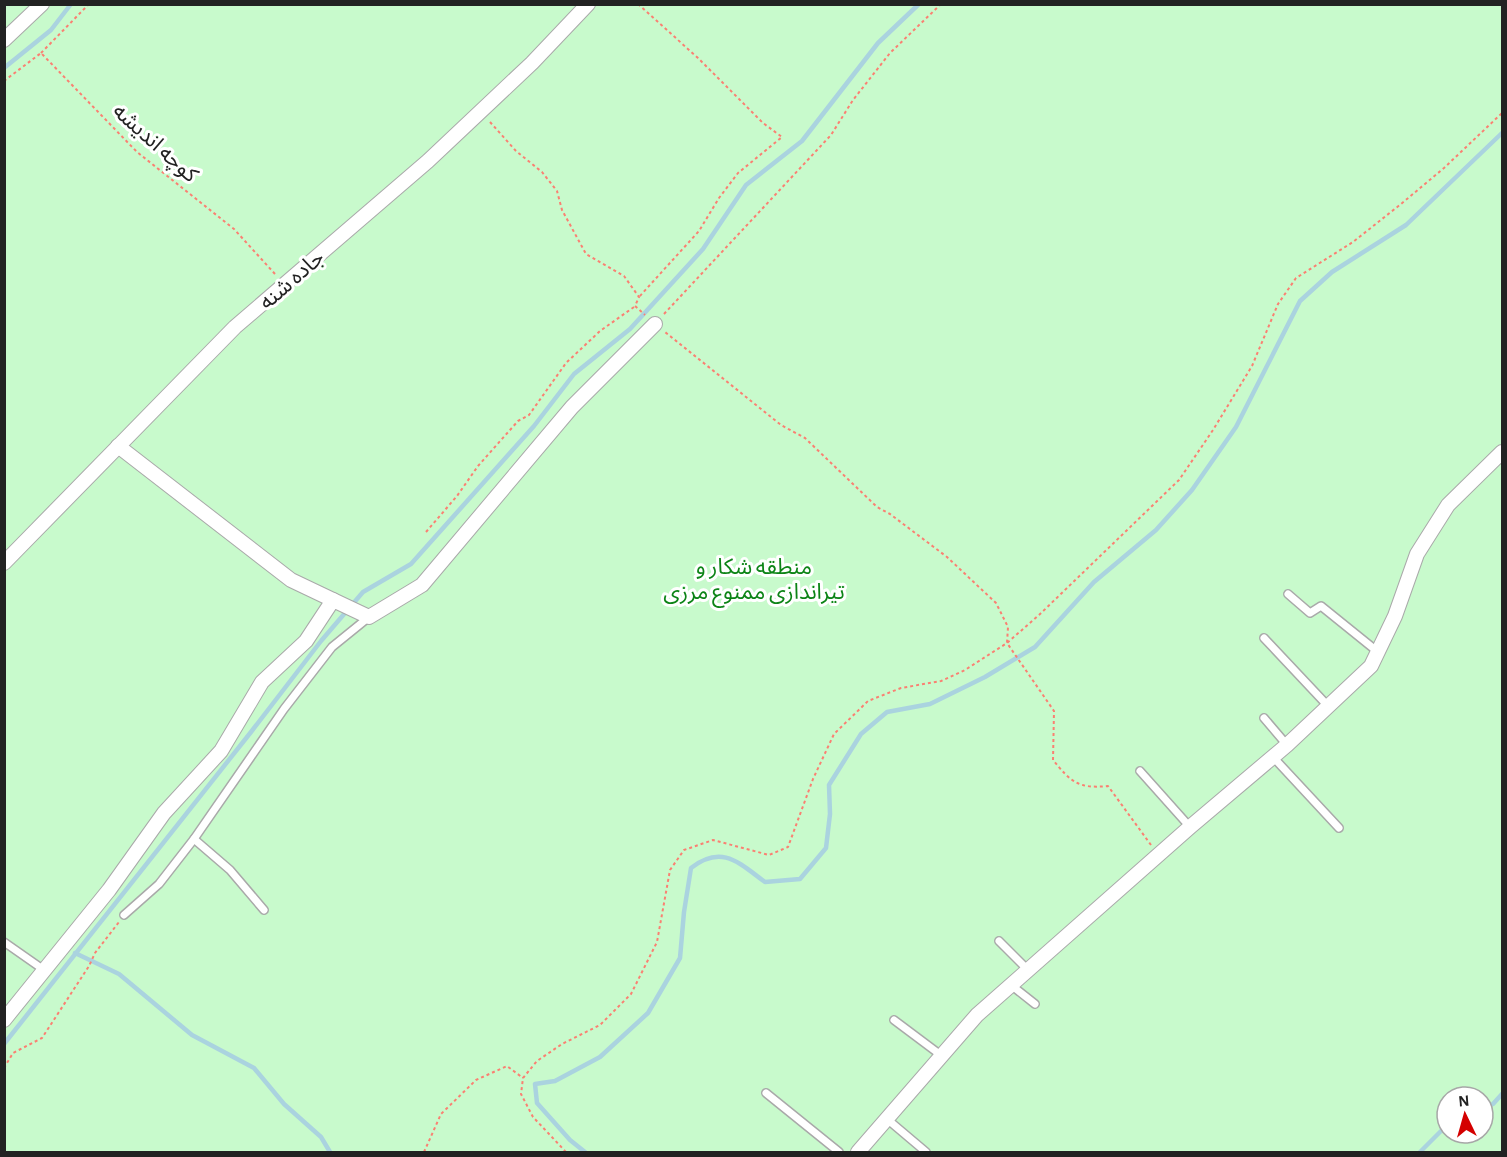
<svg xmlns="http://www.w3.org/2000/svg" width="1507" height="1157" font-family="'Alegreya Sans','Noto Sans Arabic',sans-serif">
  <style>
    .park { fill: #c8facc; fill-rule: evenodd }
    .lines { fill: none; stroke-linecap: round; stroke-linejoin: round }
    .stream { stroke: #aad3df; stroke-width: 4.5 }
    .lane-casing { stroke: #a9a9a9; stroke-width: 10 }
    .street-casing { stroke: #a9a9a9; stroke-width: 16 }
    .path { stroke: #fa8072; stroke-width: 2; stroke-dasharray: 3 3; stroke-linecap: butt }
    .lane { stroke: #fff; stroke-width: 7 }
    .street { stroke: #fff; stroke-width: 14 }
    .labels { text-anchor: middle; stroke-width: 6; stroke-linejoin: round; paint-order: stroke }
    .street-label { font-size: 22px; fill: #222; stroke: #fff }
    .park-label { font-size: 22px; fill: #0c8416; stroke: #fff }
  </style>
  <rect width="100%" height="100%" fill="#f2efe9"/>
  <path class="park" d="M5,5H1502V1152H5ZM1447,1097H1483V1133H1447Z"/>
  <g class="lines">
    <g class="stream">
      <path d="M4,68L51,30L71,4"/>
      <path d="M75,953L119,974L192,1035L254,1068L284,1104L321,1137L330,1152"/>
      <path d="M4,1044L251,732L321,641L363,592L411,564L534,426L574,374L630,329L703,249L746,185L802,141L878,43L919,4"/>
      <path d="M1483,1108L1493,1104L1502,1094"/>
      <path d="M585,1152L570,1140L537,1103L535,1084L555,1081L600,1057L648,1013L680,958L684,912L691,868C722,844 739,863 765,882L800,879L826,848L830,814L829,785L861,734L887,712L930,704L985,677L1035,647L1094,582L1156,530L1192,490L1236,427L1300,301L1332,272L1406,225L1502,133"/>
      <path d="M1420,1152L1447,1125"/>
    </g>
    <defs>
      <g id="lane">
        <path d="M1288,594L1310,613L1321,606L1378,652"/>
        <path d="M1264,638L1328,706"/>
        <path d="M1264,718L1287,745"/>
        <path d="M1273,757L1339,828"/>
        <path d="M1140,771L1190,827"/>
        <path d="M194,839L230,870L264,910"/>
        <path d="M124,915L159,884L194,839L284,709L332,647L369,617"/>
        <path d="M999,941L1028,970"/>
        <path d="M4,942L44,970"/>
        <path d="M1011,985L1035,1004"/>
        <path d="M894,1020L942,1056"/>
        <path d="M766,1093L839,1152"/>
        <path d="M887,1119L926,1152"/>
      </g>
      <g id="street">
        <path d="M4,40L42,4"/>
        <path d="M118,446L291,580L333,600"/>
        <path d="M4,563L235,327L428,161L532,63L588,4"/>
        <path d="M4,1020L109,890L164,813L221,751L262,682L306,641L333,600L369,617L422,585L572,407L655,324"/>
        <path d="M858,1152L977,1015L1190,827L1287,745L1371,666L1395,616L1417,554L1448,505L1502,452"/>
      </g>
    </defs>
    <use href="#lane" class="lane-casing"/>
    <use href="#street" class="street-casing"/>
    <g class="path">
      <path d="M638,4L698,58L763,123L782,137L738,173L719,198L699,231L639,297"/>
      <path d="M41,53L89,4"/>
      <path d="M4,81L41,53L137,152L234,229L275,274"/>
      <path d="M490,122L516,151L542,172L557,191L562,210L586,254L624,276L639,297L635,306L645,315"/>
      <path d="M664,314L831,135L853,100L890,53L941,4"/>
      <path d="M426,532L457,496L478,466L518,421L529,415L566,363L600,331L634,307"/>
      <path d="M1151,845L1108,786C1078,789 1071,782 1053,760L1054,711L1007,643L1039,615L1179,480L1213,430L1252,366L1278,304L1296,278L1353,242L1401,204L1444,168L1502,113"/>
      <path d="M4,1068L13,1053L42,1038L89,966L95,953L119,922"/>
      <path d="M424,1152L441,1114L476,1080L507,1066L523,1078"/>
      <path d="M566,1152L533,1117L521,1094L523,1078L537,1061L562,1044L600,1025L631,994L657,942L670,870L684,850L713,840L769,855L788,847L813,779L834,734L868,701L901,688L941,681L965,670L1007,643L1008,627L996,603L947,557L890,514L877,507L805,438L781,425L665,332"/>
    </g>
    <use href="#lane" class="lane"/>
    <use href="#street" class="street"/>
  </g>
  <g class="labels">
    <g class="street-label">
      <text transform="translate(156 142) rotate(42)" y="8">کوچه اندیشه</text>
      <text transform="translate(291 279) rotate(-41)" y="8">جاده شنه</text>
    </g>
    <g class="park-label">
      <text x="754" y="574">منطقه شکار و<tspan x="754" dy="25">تیراندازی ممنوع مرزی</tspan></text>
    </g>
  </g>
  <rect width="1507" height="1157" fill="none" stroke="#222222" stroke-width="12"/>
  <g transform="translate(1465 1115) rotate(355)"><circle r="28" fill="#ffffff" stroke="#a7a7a7" stroke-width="1.5"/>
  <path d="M0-4.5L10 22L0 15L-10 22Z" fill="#d40000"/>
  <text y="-9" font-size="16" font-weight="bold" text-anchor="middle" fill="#222222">N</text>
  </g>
</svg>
